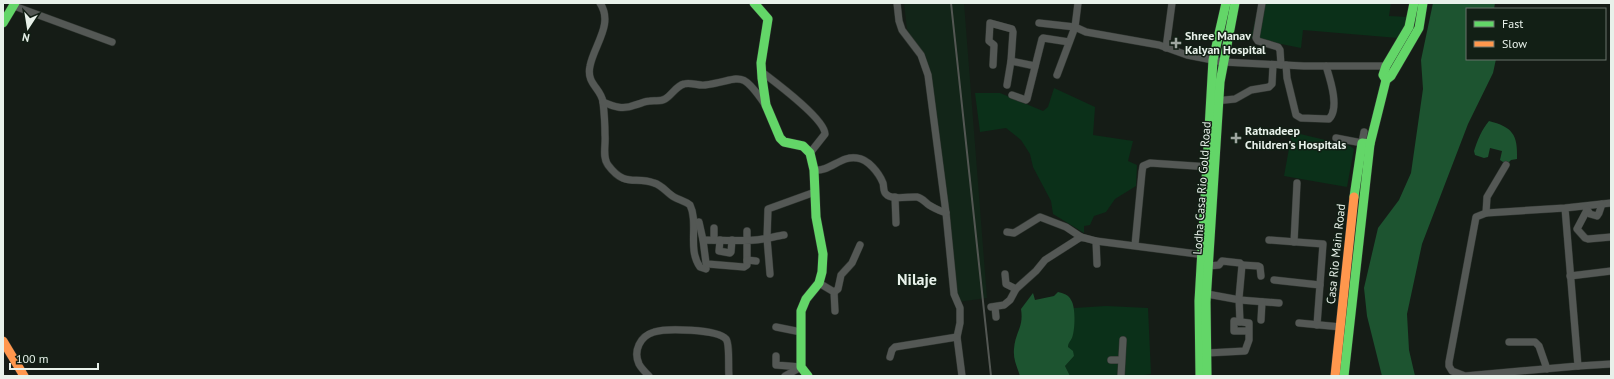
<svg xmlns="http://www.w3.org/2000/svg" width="1614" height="379" font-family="'PT Sans',sans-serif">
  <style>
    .built { fill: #122518 }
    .green { fill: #0b3019 }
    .water { fill: #1d5430 }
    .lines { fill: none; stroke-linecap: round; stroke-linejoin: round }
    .street-casing { stroke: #2f3530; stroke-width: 8 }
    .fast-casing { stroke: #2f3530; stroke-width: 10 }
    .slow-casing { stroke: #2f3530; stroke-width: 10 }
    .street { stroke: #545855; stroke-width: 7 }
    .fast { stroke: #63d668; stroke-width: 9 }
    .slow { stroke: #ff974d; stroke-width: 9 }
    .rail { stroke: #535753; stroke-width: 2 }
    .poi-dot { fill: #9ea6a0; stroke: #121f15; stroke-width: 1.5 }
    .labels { text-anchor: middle; stroke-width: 3; stroke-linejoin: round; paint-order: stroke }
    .poi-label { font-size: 12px; font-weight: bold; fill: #e8f1ea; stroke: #121f15; text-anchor: start }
    .street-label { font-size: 12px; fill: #e8f1ea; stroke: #121f15 }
    .district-label { font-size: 16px; font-weight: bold; fill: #e8f1ea; stroke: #121f15 }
  </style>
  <rect width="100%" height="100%" fill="#151c16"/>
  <path class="built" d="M904,3H964L987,298L958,302L930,70L907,29Z"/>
  <g class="green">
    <path d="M1259,3H1391L1389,16L1408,17L1407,25L1398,38L1303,30L1301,48L1251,38Z"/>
    <path d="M1054,88L1095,107L1093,135L1133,141L1128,161L1137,165L1136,186L1115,199L1106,212L1094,216L1090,225L1084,226V233L1053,214L1051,201L1033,167L1030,154L1021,140L1006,128L980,132L975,93H1000L1043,111L1048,107Z"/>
    <path d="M1292,132L1350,146L1354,149L1347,187L1284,176Z"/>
    <path d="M1106,306L1148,308L1151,374L1138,376H1070L1065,366L1074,356L1068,347V343L1072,338L1073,329L1074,308Z"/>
  </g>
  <g class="water">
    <path d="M1433,3H1495L1494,9H1467V59H1496L1493,73L1468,124L1422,244L1407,314L1409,350L1415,376H1382L1367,316L1364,288L1378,228L1399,200L1411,173L1423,89L1421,60Z"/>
    <path d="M1489,121C1512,127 1518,134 1517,159L1511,160L1509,162H1503L1500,160L1502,151L1490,148L1488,157L1484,158L1475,155L1474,151C1477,141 1482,129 1489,121Z"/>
    <path d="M1058,292C1063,293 1069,295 1071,300C1076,307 1075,330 1072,338C1070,342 1068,343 1068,347L1073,351L1074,356L1065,366L1070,376H1020C1017,366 1013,360 1014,349C1015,332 1024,328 1021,309L1033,293L1035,300L1054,296Z"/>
  </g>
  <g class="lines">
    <defs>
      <g id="street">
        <path d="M600,3C614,24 594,45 590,66C586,84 601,88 603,102C604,111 605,126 605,135C606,145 602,157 608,165C625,188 635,176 654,183C662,185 667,193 674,197C679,200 685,201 690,205C699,223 687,249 700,267L706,269"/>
        <path d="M897,3L899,21L902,30L921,55L928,75L946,213L954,294L960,308V323L957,337L962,376"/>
        <path d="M1262,3L1256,38L1258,41L1278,47L1280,50L1281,65"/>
        <path d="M14,6L112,42"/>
        <path d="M1039,23L1075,27L1086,32L1159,45L1187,55L1223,62L1304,66H1386"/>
        <path d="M1166,48L1172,3"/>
        <path d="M993,65L994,45L989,41L990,23L1012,29L1013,32L1011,61L1035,66"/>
        <path d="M1286,65L1287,78L1296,115L1301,118L1329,119C1340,108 1330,79 1326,66"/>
        <path d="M762,72C775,82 825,119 825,134L810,153"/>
        <path d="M1057,75L1075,27L1078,3"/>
        <path d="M1007,85L1011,61"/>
        <path d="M1012,95L1026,100L1027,99L1042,39L1043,38L1069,42"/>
        <path d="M1215,101L1235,99L1251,90L1269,87L1272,84L1273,65"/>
        <path d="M603,102C615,107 623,110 635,105C640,104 645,101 650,101C655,100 660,102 665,99C672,95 676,86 684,84C691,82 698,86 705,85C741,80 740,68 764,103"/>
        <path d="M1336,138L1362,143L1364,132"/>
        <path d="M814,170C830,172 841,155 857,158C868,159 879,173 883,183C884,186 883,192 886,194C892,201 909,196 917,197C922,198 925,202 929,205C935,209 941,211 946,213"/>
        <path d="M895,197L896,223"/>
        <path d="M1565,208L1578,366L1465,376L1452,371L1449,366V362L1476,217L1486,213L1565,208L1611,203"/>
        <path d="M1586,208L1590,214L1597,216L1599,213L1602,204"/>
        <path d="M1587,210L1577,229L1585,238L1588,239L1611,237"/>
        <path d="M1486,213L1487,197L1506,165"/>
        <path d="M699,222L703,240"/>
        <path d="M747,231V265L744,267L708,264L706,263L703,240C720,240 746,242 763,239C770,238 777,236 784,235"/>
        <path d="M1007,232L1014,233L1040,217L1066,227L1081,237"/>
        <path d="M714,240V228"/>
        <path d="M720,240L719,251L730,253L731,252L732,240"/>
        <path d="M1269,240L1323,244L1317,325"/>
        <path d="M1096,241L1097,264"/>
        <path d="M1294,242L1297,183"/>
        <path d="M1135,245L1142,172L1143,166L1150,163L1210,167"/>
        <path d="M747,260L756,261"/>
        <path d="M1209,266L1219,265L1222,261L1240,263L1242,265"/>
        <path d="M770,274L767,238L768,209L815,192"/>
        <path d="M1005,274L1006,284L1016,289"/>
        <path d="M1570,276L1611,271"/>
        <path d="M1274,280L1320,285"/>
        <path d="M819,283L834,292L835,311"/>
        <path d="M834,292L838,289L841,275L852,263L860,245"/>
        <path d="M1207,294L1240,300L1279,303"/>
        <path d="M991,307L1004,305L1010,300L1016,289L1036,271L1045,260L1081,237L1096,241L1205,255"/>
        <path d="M995,307L996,317"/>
        <path d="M1261,320L1262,302"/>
        <path d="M1240,322L1239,298L1242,265L1258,266L1260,267L1261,276"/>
        <path d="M1299,323L1341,327"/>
        <path d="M776,327L801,332"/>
        <path d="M1509,342H1535L1539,346L1547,369"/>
        <path d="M1207,353L1245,351L1249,340V323L1234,321V331H1248"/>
        <path d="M776,356V365L801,367"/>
        <path d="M890,357L892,350L895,347L957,337"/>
        <path d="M1111,360H1121"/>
        <path d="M1578,366L1611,364"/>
        <path d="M649,376C646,373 641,368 639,364C633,351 640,336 654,332C666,328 717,329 726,339C730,344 728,368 729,376"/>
        <path d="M785,376L801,367"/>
        <path d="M1121,376L1123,340"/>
      </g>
      <g id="fast">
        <path d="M754,3L768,19L761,63L762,78L766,105L780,138L784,142L803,146L810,153L814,170L816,217L823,254L822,272L819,283L806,299L801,311V367L808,376"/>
        <path d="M3,23L15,3"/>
        <path d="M1386,80L1383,75L1386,66L1409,27L1414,3"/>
        <path d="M1354,197L1362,143L1370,144"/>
        <path d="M1200,376L1199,301L1213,60L1226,3"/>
        <path d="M1207,376L1206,302L1220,82L1235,3"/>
        <path d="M1344,376L1370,144L1386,80L1391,76L1419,28L1423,3"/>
      </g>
      <g id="slow">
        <path d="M3,341L24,376"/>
        <path d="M1335,376L1354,197"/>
      </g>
    </defs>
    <use href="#street" class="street-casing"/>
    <use href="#fast" class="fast-casing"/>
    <use href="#slow" class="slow-casing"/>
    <use href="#street" class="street"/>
    <use href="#fast" class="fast"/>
    <use href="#slow" class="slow"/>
    <path class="rail" d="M951,3L991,376"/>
  </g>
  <g class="poi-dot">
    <path d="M1174 37h4v4h4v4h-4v4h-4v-4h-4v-4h4z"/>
    <path d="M1234 132h4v4h4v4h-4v4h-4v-4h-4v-4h4z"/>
  </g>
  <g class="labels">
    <g class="poi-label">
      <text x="1185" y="40">Shree Manav<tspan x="1185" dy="14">Kalyan Hospital</tspan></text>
      <text x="1245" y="135">Ratnadeep<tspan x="1245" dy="14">Children's Hospitals</tspan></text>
    </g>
    <g class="street-label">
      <text transform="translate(1202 188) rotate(-86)" y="4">Lodha Casa Rio Gold Road</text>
      <text transform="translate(1336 254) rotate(-84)" y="4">Casa Rio Main Road</text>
    </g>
    <g class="district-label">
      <text x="917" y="285">Nilaje</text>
    </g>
  </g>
  <rect width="1614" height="379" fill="none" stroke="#e8f1ea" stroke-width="8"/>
  <rect x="1466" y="8" width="140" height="52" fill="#121f15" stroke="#68736a"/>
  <rect x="1474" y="21" width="20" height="6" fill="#63d668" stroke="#68736a"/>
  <text x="1502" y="28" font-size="12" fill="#e8f1ea">Fast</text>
  <rect x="1474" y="41" width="20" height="6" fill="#ff974d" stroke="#68736a"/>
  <text x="1502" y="48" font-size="12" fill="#e8f1ea">Slow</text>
  <g transform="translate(28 28) rotate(192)" stroke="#121f15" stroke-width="3" paint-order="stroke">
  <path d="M0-3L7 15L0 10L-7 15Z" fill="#e8f1ea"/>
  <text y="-6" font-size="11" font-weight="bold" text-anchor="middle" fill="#e8f1ea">N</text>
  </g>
  <path d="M10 363v6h88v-6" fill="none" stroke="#e8f1ea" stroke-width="2"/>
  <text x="16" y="363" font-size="12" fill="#e8f1ea" stroke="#121f15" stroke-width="3" paint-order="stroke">100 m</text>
</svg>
